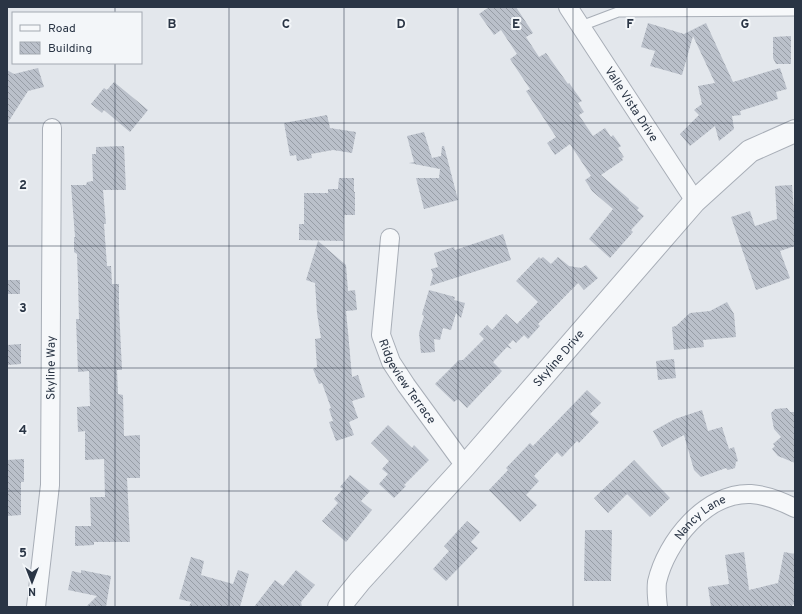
<svg xmlns="http://www.w3.org/2000/svg" width="802" height="614" font-family="Overpass,sans-serif">
  <style>
    .building { fill: url(#building-back-hatch) }
    .lines { fill: none; stroke-linecap: round; stroke-linejoin: round }
    .service-casing { stroke: #a8aeb7; stroke-width: 11 }
    .minor-casing { stroke: #a8aeb7; stroke-width: 20 }
    .tertiary-casing { stroke: #a8aeb7; stroke-width: 24 }
    .service { stroke: #f6f8fa; stroke-width: 9 }
    .minor { stroke: #f6f8fa; stroke-width: 18 }
    .tertiary { stroke: #f6f8fa; stroke-width: 22 }
    .grid { fill: none; stroke: #2a3545; stroke-width: 1; stroke-opacity: 0.55 }
    .labels { text-anchor: middle; stroke-width: 4; stroke-linejoin: round; paint-order: stroke }
    .street-label { font-size: 12px; fill: #2a3545; stroke: #f3f6f9 }
    .grid-label { font-size: 13px; text-anchor: middle; font-weight: bold; fill: #2a3545; stroke: #f3f6f9; stroke-width: 4; stroke-linejoin: round; paint-order: stroke }
  </style>
  <defs>
    <pattern id="building-back-hatch" width="6" height="6" patternUnits="userSpaceOnUse"><rect width="6" height="6" fill="#bac0ca"/><path d="M-1 5l2 2M0 0l6 6M5-1l2 2" fill="none" stroke="#979da6"/></pattern>
  </defs>
  <rect width="100%" height="100%" fill="#e3e7ec"/>
  <g class="building">
    <path d="M489,7H516L533,33L526,37L539,57L546,53L568,84L569,83L582,101L578,103L584,112L579,115L593,136L605,128L611,137L613,135L621,146L618,148L624,157L622,158L623,160L601,175L629,199V200L639,208L637,210L644,216L631,230L633,232L610,258L589,239L613,209L592,191L585,180L591,176L570,144L555,155L547,143L556,137L526,91L530,89L510,59L517,54L501,30L494,35L479,14Z"/>
    <path d="M648,23L684,34L706,23L733,82L780,68L787,89L776,92L778,99L740,111L741,115L732,116L734,129L719,141L715,126L690,146L680,134L699,115L694,110L702,104L698,86L715,83L693,36L682,75L650,66L655,51L641,47Z"/>
    <path d="M791,36V64H776L773,58V37Z"/>
    <path d="M38,68L44,87L28,91L7,124V70L14,74Z"/>
    <path d="M114,82L148,110L130,132L104,110L102,113L91,104L104,88L107,90Z"/>
    <path d="M327,115L330,128L356,132L352,153L333,150L311,154L312,158L297,161L296,155L290,156L284,123Z"/>
    <path d="M424,132L432,158L441,156L442,146H444L458,200L424,209L416,178H439L440,169L409,163L414,162L407,136Z"/>
    <path d="M124,146L126,190H103L106,224H104L107,266H111L112,284H119V308L122,370H117L118,394L123,395L124,436L140,435V478H127L130,542H94V545L75,546V526H91L90,497H105L104,459L85,460V431L78,432L77,407L90,406L89,371L78,372L76,319H79L78,282L77,254L74,252V237H75L71,185H86L87,182L93,181L92,154H96V147Z"/>
    <path d="M339,178H354V192H355V215H344L343,241L299,240V224H304V193H328V189H338Z"/>
    <path d="M792,185L795,224V246L780,251L790,278L756,290L731,217L750,211L755,226L777,219L775,186Z"/>
    <path d="M503,234L511,260L430,286L433,275L431,269L438,267L434,253L454,247L455,250Z"/>
    <path d="M318,241L346,265L348,291L355,290L357,310L346,311L349,343L352,377L358,375L365,397L352,401L358,418L349,422L354,435L336,441L329,422L333,421L329,409L331,408L322,383L319,384L313,369L317,367L315,339L321,338L317,313L315,283L306,280Z"/>
    <path d="M539,257L540,259L543,257L551,264L558,257L569,266L581,268L586,265L598,278L584,290L578,283L538,324L540,326L528,339L524,335L516,343L513,340L508,345L512,349L507,347L493,362L502,371L467,408L458,399L454,402L435,384L459,360H463L484,339L479,334L487,325L492,330L506,314L517,324L538,302L516,281Z"/>
    <rect x="7" y="280" width="13" height="14"/>
    <path d="M429,290L455,297L454,300L465,303L461,318L456,313L451,330L443,328L440,340L434,339L435,352L421,353L419,333L424,316L422,314Z"/>
    <path d="M727,302L734,314L736,337L703,340L704,347L674,350L672,327L676,326L690,313L710,311Z"/>
    <path d="M21,344V364L7,365V345Z"/>
    <path d="M674,359L676,378L658,380L656,361Z"/>
    <path d="M587,390L601,403L590,414L599,422L579,443L577,441L562,457L557,452L534,476L539,481L526,495L537,505L520,522L489,490L508,470L506,468L530,443L533,446Z"/>
    <path d="M787,408L790,412H795V463L778,456L772,449L775,446L773,444L781,437L774,429L771,413L775,409Z"/>
    <path d="M702,410L708,431L722,427L729,449L734,447L738,461L736,462L735,468L728,470L726,468L701,477L694,470L684,435L662,447L653,431L675,419Z"/>
    <path d="M388,425L412,448L414,445L429,460L404,485L406,486L394,498L379,484L388,474L382,469L389,461L371,443Z"/>
    <path d="M24,459V482H21V515L7,516V460Z"/>
    <path d="M634,460L670,498L650,517L627,494L608,513L594,498Z"/>
    <path d="M350,475L370,491L361,501L372,510L346,542L322,521L338,503L334,499L343,489L340,487Z"/>
    <path d="M467,521L480,532L471,542L478,548L446,581L433,569L449,551L444,546Z"/>
    <path d="M585,530H612L611,581H584Z"/>
    <path d="M744,552L749,590L778,583L784,552L795,554V604L792,605L793,607H711L708,587L729,584L725,555Z"/>
    <path d="M191,557L204,561L201,575L233,584L238,570L249,574L240,607H189L191,602L179,599Z"/>
    <path d="M81,570L111,576L106,607H86L97,596L68,590L72,571L81,573Z"/>
    <path d="M296,570L315,585L301,602L302,607H254L275,580L283,586Z"/>
  </g>
  <g class="lines">
    <defs>
      <path id="service" d="M581,26L618,12L795,11"/>
      <g id="minor">
        <path id="s1" d="M568,7L695,201"/>
        <path id="s2" d="M390,238L381,335L391,362L406,385L465,466"/>
        <path id="s3" d="M36,607L50,485L52,128"/>
        <path id="s4" d="M658,607C657,599 656,590 657,582C666,542 706,492 751,494C766,495 781,501 795,508"/>
      </g>
      <g id="tertiary">
        <path id="s5" d="M339,607L360,581L465,466L695,201L750,151L795,131"/>
      </g>
    </defs>
    <use href="#service" class="service-casing"/>
    <use href="#minor" class="minor-casing"/>
    <use href="#tertiary" class="tertiary-casing"/>
    <use href="#service" class="service"/>
    <use href="#minor" class="minor"/>
    <use href="#tertiary" class="tertiary"/>
  </g>
  <path class="grid" d="M115,7V13M229,7V607M344,7V607M458,7V607M573,7V607M687,7V607M115,63V607M7,123H795M7,246H795M7,368H795M7,491H795"/>
  <g class="labels">
    <g class="street-label">
      <text dy="4" stroke="none"><textPath href="#s1" startOffset="116">Valle Vista Drive</textPath></text>
      <text dy="4" stroke="none"><textPath href="#s5" startOffset="332">Skyline Drive</textPath></text>
      <text dy="4" stroke="none"><textPath href="#s3" startOffset="240">Skyline Way</textPath></text>
      <text dy="4" stroke="none"><textPath href="#s2" startOffset="151">Ridgeview Terrace</textPath></text>
      <text dy="4" stroke="none"><textPath href="#s4" startOffset="105">Nancy Lane</textPath></text>
    </g>
  </g>
  <g class="grid-label">
    <text x="172" y="28">B</text>
    <text x="286" y="28">C</text>
    <text x="401" y="28">D</text>
    <text x="516" y="28">E</text>
    <text x="630" y="28">F</text>
    <text x="745" y="28">G</text>
    <text x="23" y="189">2</text>
    <text x="23" y="312">3</text>
    <text x="23" y="434">4</text>
    <text x="23" y="557">5</text>
  </g>
  <rect width="802" height="614" fill="none" stroke="#2a3545" stroke-width="16"/>
  <rect x="12" y="12" width="130" height="52" fill="#f3f6f9" stroke="#a3a9b1"/>
  <rect x="20" y="25" width="20" height="6" fill="#f6f8fa" stroke="#a3a9b1"/>
  <text x="48" y="32" font-size="12" fill="#2a3545">Road</text>
  <rect x="20" y="42" width="20" height="12" fill="url(#building-back-hatch)" stroke="#a3a9b1"/>
  <text x="48" y="52" font-size="12" fill="#2a3545">Building</text>
  <g transform="translate(32 582) rotate(180)" stroke="#f3f6f9" stroke-width="3" paint-order="stroke">
  <path d="M0-3L7 15L0 10L-7 15Z" fill="#2a3545"/>
  <text y="-6" font-size="11" font-weight="bold" text-anchor="middle" fill="#2a3545">N</text>
  </g>
</svg>
